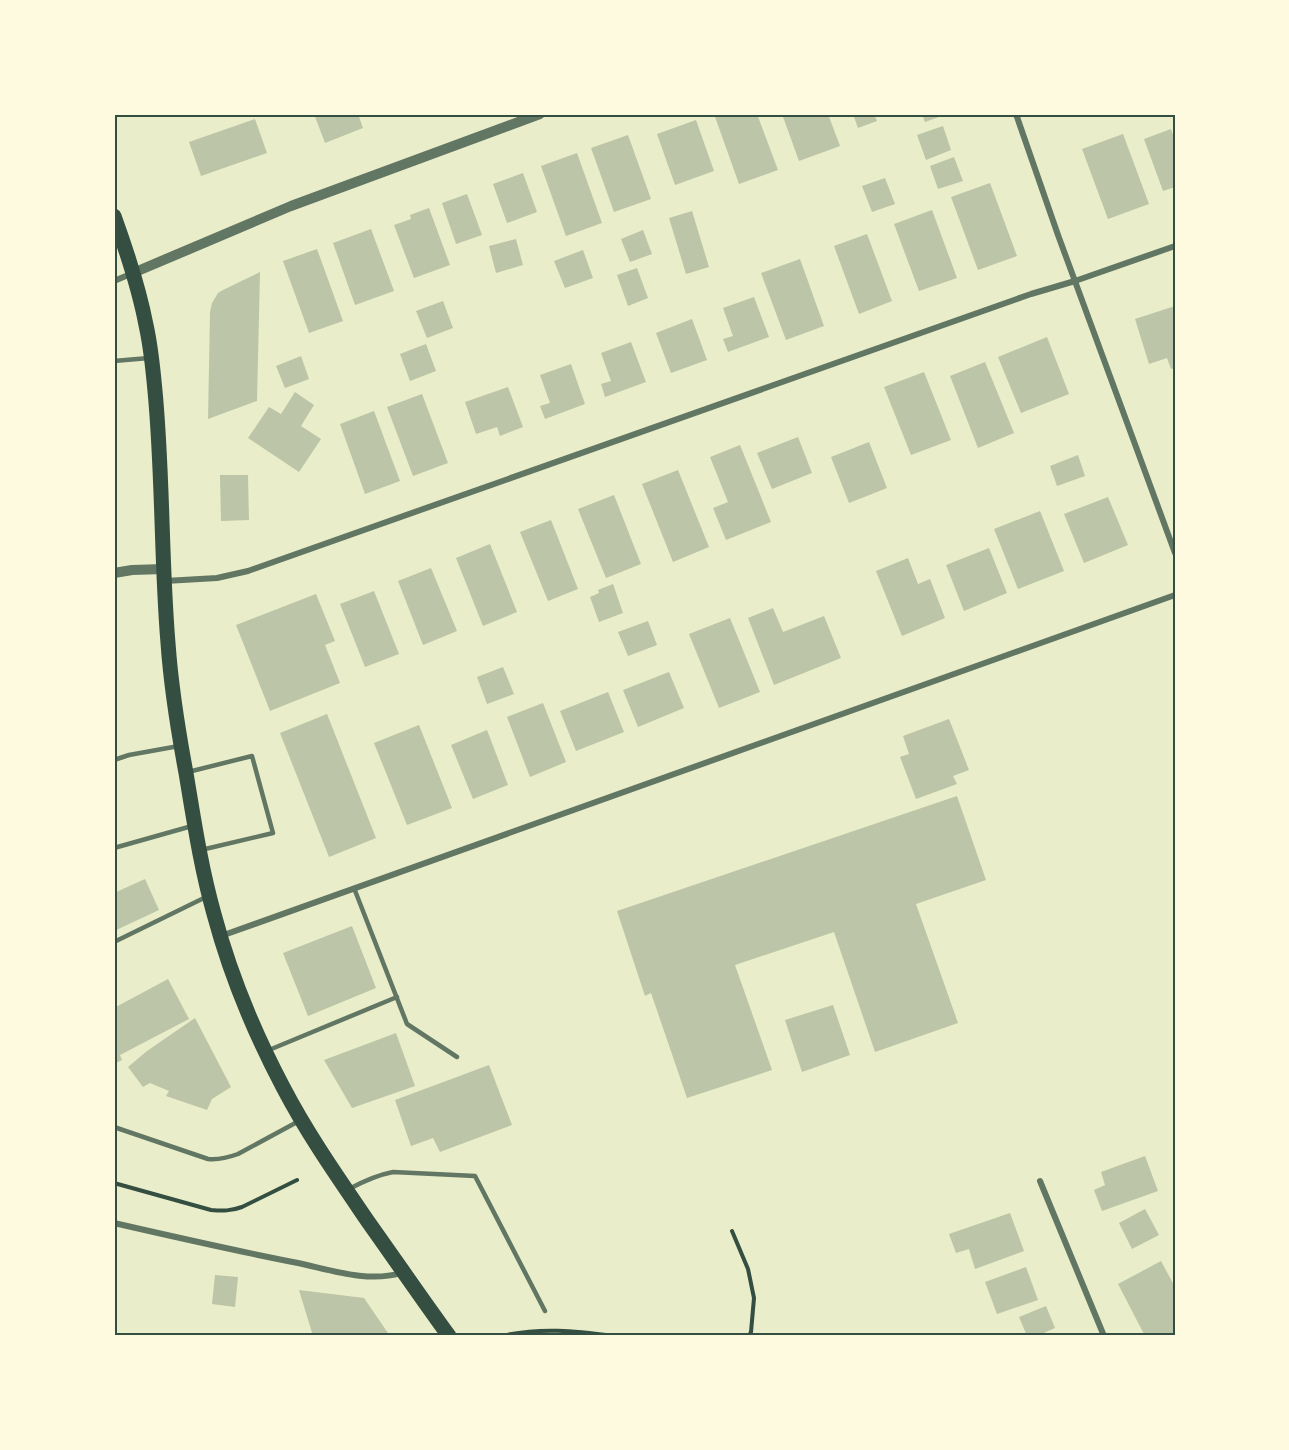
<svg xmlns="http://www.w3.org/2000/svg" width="1289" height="1450" font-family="'DejaVu Sans',sans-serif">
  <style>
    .building { fill: #bcc5a7 }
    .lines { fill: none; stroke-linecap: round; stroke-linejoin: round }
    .path { stroke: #344e41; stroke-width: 4 }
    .service { stroke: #617663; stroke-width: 4.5 }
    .minor { stroke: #617663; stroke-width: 6 }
    .tertiary { stroke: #617663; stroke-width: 10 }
    .primary { stroke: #344e41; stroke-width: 15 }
    .neatline { fill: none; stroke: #344e41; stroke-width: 2 }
  </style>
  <rect width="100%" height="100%" fill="#e9edc9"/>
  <g class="building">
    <path d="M314,114H358L363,128L325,143Z"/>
    <path d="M714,114H757L778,170L739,184Z"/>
    <path d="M782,114H828L840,146L799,161Z"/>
    <path d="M853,114H874L877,121L858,128Z"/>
    <path d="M922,114H947L925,122Z"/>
    <path d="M255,119L267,153L201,176L189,142Z"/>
    <path d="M696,120L714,171L675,185L657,134Z"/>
    <path d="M943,126L951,150L926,160L917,135Z"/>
    <path d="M1171,129L1175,140V187L1163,191L1144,139Z"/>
    <path d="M1123,134L1149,204L1108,219L1082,149Z"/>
    <path d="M628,135L651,199L614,212L591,148Z"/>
    <path d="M577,153L602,223L566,236L541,166Z"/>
    <path d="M954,157L963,181L938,189L930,166Z"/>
    <path d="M523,173L537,212L507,223L493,184Z"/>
    <path d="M885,178L895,204L872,212L862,186Z"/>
    <path d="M990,183L1017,256L978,270L951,197Z"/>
    <path d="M467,194L482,235L456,244L442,203Z"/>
    <path d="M429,208L450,265L414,278L394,225L411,219L410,215Z"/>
    <path d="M932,210L957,278L919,291L894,224Z"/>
    <path d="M692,211L709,267L686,274L669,218Z"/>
    <path d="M371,229L394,291L355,305L333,243Z"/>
    <path d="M643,230L652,254L630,262L621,239Z"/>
    <path d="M867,234L892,301L859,314L834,246Z"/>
    <path d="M516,239L523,265L496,273L489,246Z"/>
    <path d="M317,249L343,321L309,333L283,261Z"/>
    <path d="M583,250L593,278L565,288L554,261Z"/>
    <path d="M800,259L824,326L786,340L761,273Z"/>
    <path d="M637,268L648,298L628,306L617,275Z"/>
    <path d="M260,272L257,401L208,419L210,312L212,303L218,293L223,290Z"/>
    <path d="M754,297L769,337L728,352L723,339L733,336L723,308Z"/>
    <path d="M443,301L453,328L427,338L416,311Z"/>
    <path d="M1175,306V368L1171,369L1167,358L1149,364L1135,319Z"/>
    <path d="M692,319L707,360L671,373L656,333Z"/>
    <path d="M1047,337L1069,394L1021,413L998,357Z"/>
    <path d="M631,342L646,382L605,397L601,384L611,381L601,353Z"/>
    <path d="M426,344L436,371L410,381L400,354Z"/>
    <path d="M301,356L309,379L285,388L276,366Z"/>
    <path d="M985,362L1014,433L978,448L950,376Z"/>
    <path d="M571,364L585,404L545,419L540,406L550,403L540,375Z"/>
    <path d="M924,372L951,440L911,455L884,387Z"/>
    <path d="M508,387L523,427L500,436L497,427L476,434L465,402Z"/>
    <path d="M295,392L314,405L301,426L321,439L299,472L248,438L269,407L281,414Z"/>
    <path d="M422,394L448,463L413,476L387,407Z"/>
    <path d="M374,411L400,481L365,494L340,424Z"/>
    <path d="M798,437L812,473L772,489L757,453Z"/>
    <path d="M869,442L887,488L849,503L831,457Z"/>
    <path d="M740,445L771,522L726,540L713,508L728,502L710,457Z"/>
    <path d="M1078,455L1085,476L1057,486L1050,466Z"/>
    <path d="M678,470L709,547L673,562L642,484Z"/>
    <path d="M220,475H248L249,520L221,521Z"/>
    <path d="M614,495L641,564L606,578L578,509Z"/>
    <path d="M1108,497L1128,545L1084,563L1064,514Z"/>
    <path d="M1040,511L1064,571L1018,589L994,529Z"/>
    <path d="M551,520L578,589L548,601L520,532Z"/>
    <path d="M490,544L517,612L483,626L456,558Z"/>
    <path d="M989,548L1007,593L964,611L946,565Z"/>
    <path d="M908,558L918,584L930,579L945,618L902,636L876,571Z"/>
    <path d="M431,568L457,631L423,645L398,581Z"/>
    <path d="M613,584L623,613L599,622L590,597L599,593L598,590Z"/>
    <path d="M374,591L399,654L365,667L340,604Z"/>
    <path d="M316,594L335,641L325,645L340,683L270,711L236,625Z"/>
    <path d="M773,608L783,632L824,616L841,658L774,685L748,618Z"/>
    <path d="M730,618L760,692L719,708L689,634Z"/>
    <path d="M648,621L657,645L628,656L618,632Z"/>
    <path d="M503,667L514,694L487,704L477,677Z"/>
    <path d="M669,672L684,708L638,727L623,690Z"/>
    <path d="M608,692L624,732L576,751L560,711Z"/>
    <path d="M543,703L566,762L530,777L507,717Z"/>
    <path d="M327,714L376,838L329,857L280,733Z"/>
    <path d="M949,719L969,770L953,776L957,784L916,799L900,757L909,754L903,736Z"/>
    <path d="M419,725L452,808L407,825L374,743Z"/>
    <path d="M487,730L508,785L473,799L451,745Z"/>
    <path d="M957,796L986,880L916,904L958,1023L875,1052L834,932L735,965L772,1070L687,1098L651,993L645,996L617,911Z"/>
    <path d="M145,879L159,910L114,931V893Z"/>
    <path d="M352,926L376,988L308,1016L283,953Z"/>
    <path d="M168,979L189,1019L120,1055L122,1060L114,1064V1008Z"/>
    <path d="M833,1005L850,1055L802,1072L785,1020Z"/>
    <path d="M195,1018L231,1087L212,1099L207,1110L166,1096L169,1091L150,1083L143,1087L128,1067L147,1051Z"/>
    <path d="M396,1033L415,1086L352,1108L324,1060Z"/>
    <path d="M489,1065L512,1125L440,1152L433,1138L411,1146L395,1100Z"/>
    <path d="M1145,1156L1158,1191L1102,1211L1094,1190L1105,1185L1101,1172Z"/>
    <path d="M1145,1209L1159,1235L1132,1249L1119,1223Z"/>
    <path d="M1010,1213L1024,1251L975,1269L969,1249L956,1253L949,1234Z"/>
    <path d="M1161,1261L1175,1287V1336H1145L1118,1284Z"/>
    <path d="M1026,1267L1038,1300L997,1314L985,1282Z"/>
    <path d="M215,1275L238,1277L235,1307L212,1304Z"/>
    <path d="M299,1290L364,1298L390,1336H313Z"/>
    <path d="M1046,1306L1055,1328L1037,1336H1027L1019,1317Z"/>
  </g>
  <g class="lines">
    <g class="path">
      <path d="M114,1183L211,1210C223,1211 231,1211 242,1207L297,1180"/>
      <path d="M732,1231L748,1269L754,1298L751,1332L749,1336"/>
      <path d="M501,1336C541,1327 575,1331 615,1336"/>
    </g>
    <g class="service">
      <path d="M114,361L149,358"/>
      <path d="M114,760L129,755L179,746"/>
      <path d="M188,772L252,756L273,833L201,850"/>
      <path d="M114,848L192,826"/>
      <path d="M354,888L407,1024L457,1057"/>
      <path d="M114,942L206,897"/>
      <path d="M269,1050L397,997"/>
      <path d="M114,1127L208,1159C219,1160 227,1158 238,1154L299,1121"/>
      <path d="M349,1189C364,1181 377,1175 393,1172L475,1176L545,1311"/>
    </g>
    <g class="minor">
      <path d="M1016,114L1058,235L1175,553"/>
      <path d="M114,281L133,273"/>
      <path d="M165,581L217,578L248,571L1031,294L1075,281L1175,246"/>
      <path d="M221,936L1175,595"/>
      <path d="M1040,1181L1104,1336"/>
      <path d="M114,1223C175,1237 236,1251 298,1263C331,1270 368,1283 401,1273"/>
    </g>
    <g class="tertiary">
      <path d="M133,273L291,206L540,114"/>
      <path d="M114,573L132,570L164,569"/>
    </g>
    <path class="primary" d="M114,216C127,252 139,288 146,325C151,347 153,369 155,391C163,475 161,559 168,643C171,686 178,730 186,773C194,821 201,868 214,914C230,974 254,1032 283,1087C308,1135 339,1179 369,1223C396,1261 422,1299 449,1336"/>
  </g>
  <rect width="1289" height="1450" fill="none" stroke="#fefae0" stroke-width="231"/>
  <rect x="116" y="116" width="1058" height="1218" class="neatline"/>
</svg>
